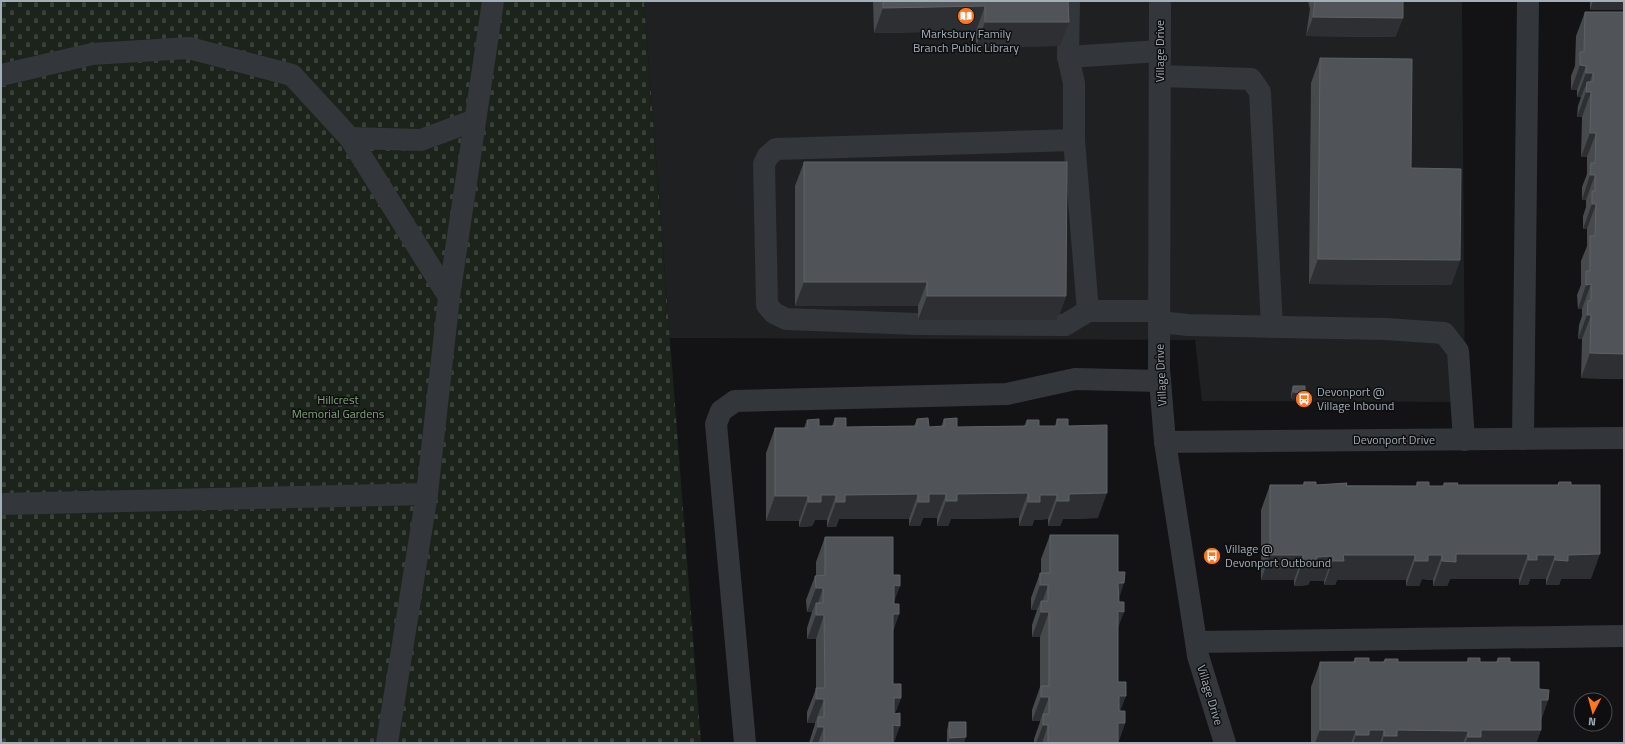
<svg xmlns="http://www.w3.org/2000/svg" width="1625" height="744" font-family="'Titillium Web',sans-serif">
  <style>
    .built { fill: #1f2022 }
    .cemetery { fill: url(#cemetery-stones) }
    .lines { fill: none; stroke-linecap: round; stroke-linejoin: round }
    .minor { stroke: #33363a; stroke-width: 22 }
    .wall { fill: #464a4d }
    .shaded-wall { fill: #2d2f32 }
    .building { fill: #505458; stroke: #5d6267 }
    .labels { text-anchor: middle; stroke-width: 3; stroke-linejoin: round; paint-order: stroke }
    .poi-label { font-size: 12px; fill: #a3aeb7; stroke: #0e0e10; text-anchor: start }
    .street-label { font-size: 12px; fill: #a3aeb7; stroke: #0e0e10 }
    .park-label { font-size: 12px; fill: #81a478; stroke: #0e0e10 }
  </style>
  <defs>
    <pattern id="cemetery-stones" width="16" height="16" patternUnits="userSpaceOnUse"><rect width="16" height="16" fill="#1b231a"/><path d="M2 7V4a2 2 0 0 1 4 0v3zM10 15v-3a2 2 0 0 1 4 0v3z" fill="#394039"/></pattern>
  </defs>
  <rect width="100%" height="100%" fill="#131315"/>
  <path class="built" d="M644,1H1462L1465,402L1202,401L1195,340L670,338Z"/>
  <path class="cemetery" d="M1,1H644L701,743H1Z"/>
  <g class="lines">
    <g class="minor">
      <path d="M1069,1L1068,57L1074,83V140L1088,311H1159"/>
      <path d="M1160,1L1159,369L1165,442L1196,642L1198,656L1225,743"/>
      <path d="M1068,57L1160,51"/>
      <path d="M1,75L92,54L189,48L292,75L350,138L449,297"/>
      <path d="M1160,76L1251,79L1260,92L1272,327"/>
      <path d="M350,138L421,140L475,120"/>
      <path d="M1074,140L776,149L768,156L764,164L767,305L774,313L786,319L917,324L1065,325L1088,311"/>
      <path d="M1159,322L1188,325L1386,329L1444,333L1458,351L1464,440"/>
      <path d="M1523,439L1528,1"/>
      <path d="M1165,442L1624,438"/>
      <path d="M1,504L427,494"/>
      <path d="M1196,642L1624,636"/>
      <path d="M387,743L427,494L449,297L493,1"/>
      <path d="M745,743L716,424L721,411L735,401L1007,394L1075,379L1160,381"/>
    </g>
  </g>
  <g class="wall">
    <path d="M873,1H1068L1060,46L976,47V31L874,33Z"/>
    <path d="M1308,1H1403V18L1395,37L1306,36L1310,9Z"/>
    <path d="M1590,1H1624L1590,10Z"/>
    <path d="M1585,12H1624V379L1581,378L1582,339H1578L1579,325L1582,316V309H1578L1577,295L1581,285V261L1587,246V229H1583V216L1586,207V200H1582V187L1587,174V157H1581L1582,117H1577L1578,106L1581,97H1577V90H1571V76L1575,66L1576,36Z"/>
    <path d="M1320,58L1411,168L1460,260L1451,285L1309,284L1311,83Z"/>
    <path d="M804,162L1066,296L1057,320H918V306H795V186Z"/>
    <path d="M1293,386L1303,400L1291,399V393Z"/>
    <path d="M835,418L846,427L914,426L917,419L929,427H941L944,419L957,427L1024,426L1027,420L1039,426H1055L1057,419L1068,426L1098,518L1063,519L1060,526H1048V519L1034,520L1032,526H1019V518L951,519L948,526H937V518H923L920,526H909V519H839L836,527H827V520H815L812,526L799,527V521H766V453L775,428H804L807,420L819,426H832Z"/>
    <path d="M1304,482L1316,485L1416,486L1417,482L1429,486H1443L1444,483L1457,485H1558L1559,482L1571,485L1591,579H1561L1559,585H1546V579H1530L1528,585H1519V579H1450L1447,586H1433V580L1422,579L1419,586H1406V580H1337L1335,585H1324V581H1310L1308,585L1294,586V580H1261V510L1270,485H1303Z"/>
    <path d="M1050,535L1119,600L1118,629V682L1120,711L1125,723L1118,743H1034V739L1040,722V721H1032V710L1040,687V637H1032V625L1037,610H1031V598L1040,573H1041V559Z"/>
    <path d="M825,537L894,602V604L899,614L893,631V684L901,698L895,713L894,743H809L815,724V723H807V712L816,689V639H807V628L812,612H807L806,600L815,576H816V562Z"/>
    <path d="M1355,658L1369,662H1383L1385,659L1398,662H1467L1468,658L1480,662H1496L1498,658L1510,662L1539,689L1548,700L1541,720V730L1536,743H1311V687L1320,662H1353Z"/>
    <path d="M949,722L964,743H947V730Z"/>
  </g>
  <g class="shaded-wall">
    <path d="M1593,1H1624V10H1590Z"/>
    <path d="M985,6L976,31L874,33L883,8Z"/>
    <path d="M1313,17L1403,18L1395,37L1306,36Z"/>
    <path d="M985,22H1069L1060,46L976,47Z"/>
    <path d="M1580,65L1586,66L1577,90H1571Z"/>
    <path d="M1586,73H1593L1586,91L1587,82L1581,97H1577Z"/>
    <path d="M1586,92H1591L1582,117H1577Z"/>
    <path d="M1590,133H1596L1587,157H1581Z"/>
    <path d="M1590,175H1595L1586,200H1582Z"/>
    <path d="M1592,204H1596L1587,229H1583Z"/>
    <path d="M1318,259L1460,260L1451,285L1309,284Z"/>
    <path d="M804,282H927L918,306H795Z"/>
    <path d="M1591,284L1582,309H1578L1586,285Z"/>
    <path d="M927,296H1066L1057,320H918Z"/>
    <path d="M1587,315H1591L1582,339H1578Z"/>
    <path d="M1590,353L1624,354V379L1581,378Z"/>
    <path d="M1293,392L1305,393L1303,400L1291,399Z"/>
    <path d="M1028,493L1019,518L951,519L948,526H937L946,501L957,494Z"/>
    <path d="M1107,493L1098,518L1063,519L1060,526H1048L1057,501L1069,494Z"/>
    <path d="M918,494L909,519H839L836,527H827L836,502L845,495Z"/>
    <path d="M929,494H946L937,518H923L920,526H909L918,502Z"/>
    <path d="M821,495H836L827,520H815L812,526L799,527L808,502Z"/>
    <path d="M1040,495H1057L1048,519L1034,520L1032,526H1019L1028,502Z"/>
    <path d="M775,496H808L799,521H766Z"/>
    <path d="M1456,554H1528L1519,579H1450L1447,586H1433L1442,561Z"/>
    <path d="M1600,554L1591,579H1561L1559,585H1546L1555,560L1568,555Z"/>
    <path d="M1270,555H1303L1294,580H1261Z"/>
    <path d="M1343,555H1415L1406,580H1337L1335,585H1324L1333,561Z"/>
    <path d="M1428,555H1442L1433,580L1422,579L1419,586H1406L1415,561Z"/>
    <path d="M1537,555H1555L1546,579H1530L1528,585H1519L1528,560Z"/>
    <path d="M1333,556L1324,581H1310L1308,585L1294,586L1303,561L1317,557Z"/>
    <path d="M1118,583H1124L1116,608Z"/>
    <path d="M894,585L900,586L891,610Z"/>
    <path d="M1040,585H1048L1041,606V601L1037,610H1031Z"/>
    <path d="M816,588H823L816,609V603L812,612H807Z"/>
    <path d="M1118,611L1124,612L1115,636Z"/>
    <path d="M1041,612H1049L1040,637H1032Z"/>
    <path d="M893,614H899L890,638Z"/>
    <path d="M816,615H824L816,639H807Z"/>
    <path d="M1119,696H1126L1117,720Z"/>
    <path d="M1041,697H1049L1040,721H1032Z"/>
    <path d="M894,698H901L892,722Z"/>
    <path d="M816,699H824L815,723H807Z"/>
    <path d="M1541,700H1548L1539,724Z"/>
    <path d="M1118,723H1125L1118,743Z"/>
    <path d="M893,725L900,726L894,743H887Z"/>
    <path d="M1043,725H1048L1042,743H1036Z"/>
    <path d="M818,727H824L818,743H812Z"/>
    <path d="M1320,730H1356L1351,743H1315Z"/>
    <path d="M1369,730H1384L1380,743H1353L1356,735Z"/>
    <path d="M1397,730L1468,731L1463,743H1382L1384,736Z"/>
    <path d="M1481,730H1541L1536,743H1465L1468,737Z"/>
    <path d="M966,737L964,743H948L950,738Z"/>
  </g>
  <g class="building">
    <path d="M883,1H1068L1069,22H985V6L883,8Z"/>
    <path d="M1315,1H1403V18L1313,17Z"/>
    <path d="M1585,12H1624V354L1590,353L1591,315H1587L1588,301L1591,300V284L1586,285V271H1590V236H1595L1596,204H1592V191H1595V175H1590L1591,163H1595L1596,133H1590L1591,92H1586L1587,82H1593V73H1586V66L1580,65V52H1584Z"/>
    <path d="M1320,58L1412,59L1411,168L1461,169L1460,260L1318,259Z"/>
    <path d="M804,162H1067L1066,296H927V282H804Z"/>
    <path d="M1293,386H1305V393L1293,392Z"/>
    <path d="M835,418H846V427L917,426V419L928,418L929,427L944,426V419L957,418V427L1027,426V420H1039V426H1057V419H1068V426L1107,425V493L1069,494V501H1057V495H1040V502H1028V493L957,494V501H946V494H929V502H918V494L845,495V502H836V495H821V502H808V496H775V428H808L807,420L819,419V426H835Z"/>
    <path d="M1304,482H1316V485L1347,483L1346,486H1417V482H1429V486H1444V483H1458L1457,485H1558L1559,482H1571V485H1600V554L1568,555V561L1555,560V555H1537V560H1528V554H1456V562L1442,561V555H1428V561H1415V555H1343L1344,561H1333V556L1317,557V561H1303V555H1270V485H1304Z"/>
    <path d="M1050,535H1118V572H1125L1124,583H1118L1119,602H1124V612L1118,611V682H1126V696H1119V711H1125V723H1118V743H1048V725H1043V714H1049V697H1041V686H1049V612H1041V601H1048V585H1040V573H1050Z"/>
    <path d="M825,537H893V575H900V586L894,585V604H899V614H893V684H901V698H894V714L900,713V726L893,725V743H824V727H818V717H824V699H816V688H825L824,615H816V603H823V588H816L815,576L825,575Z"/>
    <path d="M1355,658H1369V662H1385V659H1398V662H1468V658H1480V662H1498V658H1510V662H1539V689L1549,690L1548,700H1541V730H1481V737H1468V731L1397,730V736H1384V730H1369V735H1356V730H1320V662H1355Z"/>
    <path d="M949,722H966V737L950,738Z"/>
  </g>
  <defs>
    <symbol id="library-disc" viewBox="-11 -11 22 22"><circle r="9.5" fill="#ff7620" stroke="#0e0e10"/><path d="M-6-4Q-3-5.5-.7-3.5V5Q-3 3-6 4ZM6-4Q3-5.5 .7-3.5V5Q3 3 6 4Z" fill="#fff"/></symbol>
    <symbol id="bus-disc" viewBox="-11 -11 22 22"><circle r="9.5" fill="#ff7620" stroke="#0e0e10"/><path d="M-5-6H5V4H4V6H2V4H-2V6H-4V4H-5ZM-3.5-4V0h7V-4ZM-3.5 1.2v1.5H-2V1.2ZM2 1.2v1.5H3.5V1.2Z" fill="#fff"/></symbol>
  </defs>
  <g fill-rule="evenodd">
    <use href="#library-disc" x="956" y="6" width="20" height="20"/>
    <use href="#bus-disc" x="1294" y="389" width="20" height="20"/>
    <use href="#bus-disc" x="1202" y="546" width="20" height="20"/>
  </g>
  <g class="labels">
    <g class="poi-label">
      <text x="966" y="38" text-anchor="middle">Marksbury Family<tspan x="966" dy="14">Branch Public Library</tspan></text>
      <text x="1317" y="396">Devonport @<tspan x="1317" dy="14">Village Inbound</tspan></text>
      <text x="1225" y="553">Village @<tspan x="1225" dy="14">Devonport Outbound</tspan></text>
    </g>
    <g class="street-label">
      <text transform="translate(1160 51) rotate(-90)" y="4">Village Drive</text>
      <text transform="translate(1161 375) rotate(-93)" y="4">Village Drive</text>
      <text x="1394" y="444">Devonport Drive</text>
      <text transform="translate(1210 695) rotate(73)" y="4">Village Drive</text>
    </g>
    <g class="park-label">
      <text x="338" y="404">Hillcrest<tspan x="338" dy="14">Memorial Gardens</tspan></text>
    </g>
  </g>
  <rect width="1625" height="744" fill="none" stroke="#a3aeb7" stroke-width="4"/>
  <g transform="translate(1593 712) rotate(186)"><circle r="19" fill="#0e0e10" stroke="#4a4e53"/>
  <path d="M0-3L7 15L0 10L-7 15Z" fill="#ff7620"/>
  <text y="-6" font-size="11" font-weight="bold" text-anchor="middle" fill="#a3aeb7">N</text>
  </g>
</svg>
